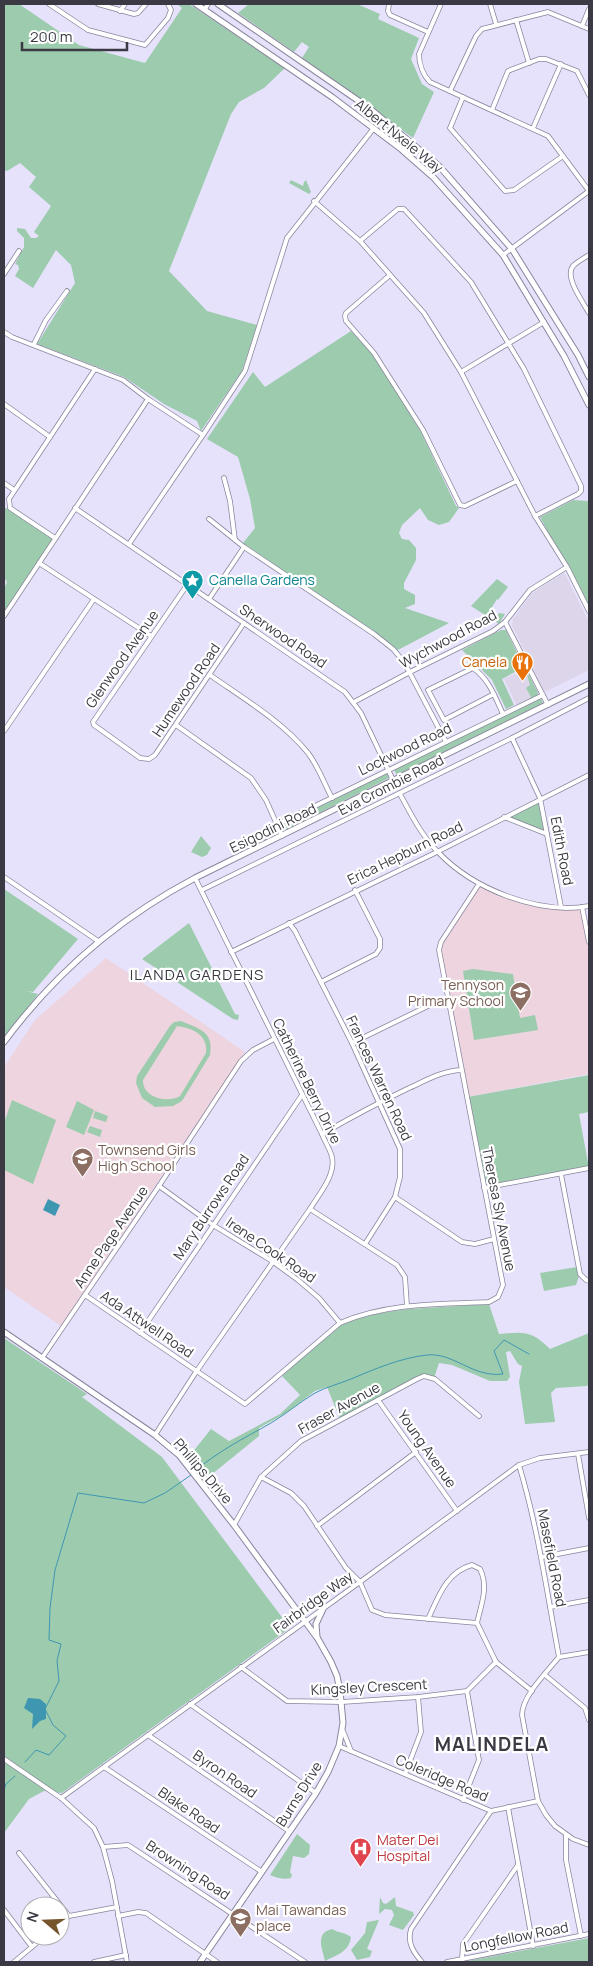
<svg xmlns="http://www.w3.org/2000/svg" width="593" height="1966" font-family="Manrope,sans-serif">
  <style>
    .commercial { fill: #ddd5ea }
    .education { fill: #edd4de }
    .green { fill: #9cccad; fill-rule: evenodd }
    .water { fill: #3f96b0 }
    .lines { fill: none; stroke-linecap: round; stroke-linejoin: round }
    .stream { stroke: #3f96b0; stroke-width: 1 }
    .street-casing { stroke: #89859c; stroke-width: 5.5 }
    .secondary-casing { stroke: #89859c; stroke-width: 7 }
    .street { stroke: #fff; stroke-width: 4 }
    .secondary { stroke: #fff; stroke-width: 5 }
    .labels { text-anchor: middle; stroke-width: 4.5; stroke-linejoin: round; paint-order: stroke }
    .street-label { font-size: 14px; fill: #3b3943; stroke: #fff }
    .culture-label { font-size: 14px; fill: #0d838f; stroke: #fff; text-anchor: start }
    .food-label { font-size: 14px; fill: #c56008; stroke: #fff; text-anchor: end }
    .education-label { font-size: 14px; fill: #785e54; stroke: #fff; text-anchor: start }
    .health-label { font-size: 14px; fill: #be3a42; stroke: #fff; text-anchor: start }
    .neighbourhood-label { font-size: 15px; letter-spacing: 1px; fill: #3b3943; stroke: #fff }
    .district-label { font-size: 19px; font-weight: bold; letter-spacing: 1px; fill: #3b3943; stroke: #fff }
  </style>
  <rect width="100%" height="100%" fill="#e7e2fc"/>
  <path class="commercial" d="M563,573L565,574L589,622V670L517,706L504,679L532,665L512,626L513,619L532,593Z"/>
  <g class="education">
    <path d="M480,885L535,904L582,908L589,946V1074L467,1097L440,951L442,942Z"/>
    <path d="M106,958L245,1052L61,1326L4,1287V1067L35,1020Z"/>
  </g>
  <g class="green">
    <path d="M4,4H19L79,45L145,63L182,8L177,4H189L285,68L264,88L239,102L231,114L169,271L207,311L257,325L242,371L201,431L197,421L164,404L124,377L37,344L75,283L71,265L56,250L33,288L15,276L19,269L18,265L15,264L24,247V238L17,231V228L25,229L31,238H36L39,236L34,232L51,206L29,187L36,177L20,163L7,171L4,170Z"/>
    <path d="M249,4H357L380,14L378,19L419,38L411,59L422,84L434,92L413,138L302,58L309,47L302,42L294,52L238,13Z"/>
    <path d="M291,180L303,186L304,182L306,180L311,192L309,194L289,183Z"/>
    <path d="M351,331L373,354L421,432L456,506L459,508L449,522L439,525L428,520L420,508L402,525L399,533L402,539L409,540L416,548V560L404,583V589L415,595V604L405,608L449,623L398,650L243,543L255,528L250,499L238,457L207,439L253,372L265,387Z"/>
    <path d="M573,500L589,501V610L540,517Z"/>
    <path d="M4,508L10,509L53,539L4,614V589L7,582L4,577Z"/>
    <path d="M497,579L508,587L498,600L497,599L489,612L496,617L499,613L505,614L499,624L471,606Z"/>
    <path d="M501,630H506L524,667L502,679L514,705L506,709L492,680L462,650Z"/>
    <path d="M527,675H529L538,693L536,697L528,701L531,697L526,688L530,685Z"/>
    <path d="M541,698L543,703L397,775L394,770Z"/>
    <path d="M387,773L389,778L285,830L283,825Z"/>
    <path d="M539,800L546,833L507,817Z"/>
    <path d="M201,836L211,848L207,855L202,857L191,852Z"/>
    <path d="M4,889L78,939L33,992L26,991L38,994L4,1040Z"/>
    <path d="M189,923L235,1014L239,1015L238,1020L233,1019L142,959Z"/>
    <path d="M473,969L513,974L520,1018L535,1015L538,1030L474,1040L463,971Z"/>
    <path d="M181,1021C199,1029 214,1031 210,1055L182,1101L173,1106L155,1107L142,1098L136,1083L137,1076L170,1026L174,1022ZM177,1026C193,1028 208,1035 206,1053L180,1096C167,1104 142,1097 143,1080Z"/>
    <path d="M589,1075V1112L579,1114L589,1168L490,1186L485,1181L468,1097Z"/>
    <path d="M12,1100L56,1120L33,1184L4,1170V1123Z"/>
    <path d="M77,1101L94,1110L84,1135L66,1127Z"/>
    <path d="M95,1111L108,1116L106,1122L93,1118Z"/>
    <path d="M90,1126L102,1130L100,1137L87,1132Z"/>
    <path d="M577,1267L579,1276L576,1285L544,1291L540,1273Z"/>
    <path d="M489,1304L499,1334C524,1332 531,1330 550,1349L589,1333V1383L587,1386L556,1388L551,1393L555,1422L525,1424L519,1382L522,1366L518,1364L510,1351L506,1352L510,1377L507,1381H490L452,1365L439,1363L434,1378L424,1375L340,1419L327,1387L315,1391L286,1413L259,1428V1436L206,1479L187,1459L211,1429L229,1441L280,1414L300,1395L282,1376L340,1325L356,1319L380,1313L408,1309Z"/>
    <path d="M4,1338L87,1394L82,1397L162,1457L290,1628L62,1793L44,1791L29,1799L4,1833Z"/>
    <path d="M297,1834L310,1845L309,1854L304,1858L293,1856L290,1872L292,1875L291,1878C284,1880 277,1878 270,1875Z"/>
    <path d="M380,1897L383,1903L386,1904L395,1897L396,1906L413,1912L414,1915L403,1930L389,1925L394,1915L392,1910L385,1909L379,1914Z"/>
    <path d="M379,1920L367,1949L372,1951L370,1957L357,1960L351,1950L365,1933L367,1922Z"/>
    <path d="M332,1929C338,1933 345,1932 351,1937C349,1952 337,1955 325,1961C322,1948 315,1933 332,1929Z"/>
    <path d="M589,1938V1962H462Z"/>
  </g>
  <g class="water">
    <path d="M48,1199L60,1205L55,1216L43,1210Z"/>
    <path d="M28,1698L40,1699L46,1704V1719L40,1721L32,1729L33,1714L24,1708Z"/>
  </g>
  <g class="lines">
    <g class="stream">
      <path d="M194,1472C218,1451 243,1439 271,1423C286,1414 300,1402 315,1393C326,1387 339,1384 351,1379C375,1369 400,1358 427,1355C453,1352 473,1378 503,1374L494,1351L504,1340L529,1354"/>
      <path d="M25,1762L36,1750L49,1755L66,1736L53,1725L45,1709L59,1681L57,1661L61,1644L49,1640L50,1608L55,1570L78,1493L144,1503L165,1493L191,1475"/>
      <path d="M4,1790L6,1784L15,1776"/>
    </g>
    <defs>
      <g id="street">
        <path d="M49,4L88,30L145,45L168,18L171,10L168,4"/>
        <path d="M98,4L134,14L138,13L146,4"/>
        <path d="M389,4L388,11L390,15L428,32"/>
        <path d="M441,4L419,54C419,64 423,75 430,82L548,136L589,191"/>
        <path d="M490,4L496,24"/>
        <path d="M205,9L208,4"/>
        <path d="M120,11L125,4"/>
        <path d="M516,20L529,63"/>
        <path d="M582,26L589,9"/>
        <path d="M450,91L476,36L482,29L548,12L589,29"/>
        <path d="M463,97L450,128L505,191L514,190L563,156"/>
        <path d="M492,110L508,71L539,59H546L577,71L589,95"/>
        <path d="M533,128L561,64"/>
        <path d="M314,201L360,241L424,313L461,372L535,516L567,567L589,611"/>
        <path d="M360,241L398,209H404L471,282L524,369L581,486V491L578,494L535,516"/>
        <path d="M503,255L589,191"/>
        <path d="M589,255C584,258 577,262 573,266C564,277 583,302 589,313"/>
        <path d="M4,274L19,251"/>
        <path d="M390,275L346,313L345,316L346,321L374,353L423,430L460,505L465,506L517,481"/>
        <path d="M4,332L12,337L123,380L148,399"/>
        <path d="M34,344L46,320L67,291"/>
        <path d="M461,372L544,322"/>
        <path d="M4,404L50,437"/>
        <path d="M203,435L245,371L287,238L374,128"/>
        <path d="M224,478L230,501L235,540"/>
        <path d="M4,483L14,490"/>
        <path d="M75,508L345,692L361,713L393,780"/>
        <path d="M209,519L244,547L374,634L393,649L404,662L446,742"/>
        <path d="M55,538L10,508L9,499L95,369"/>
        <path d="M39,563L151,636"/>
        <path d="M187,585L93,722L94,725L140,758L149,759L155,755L244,623"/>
        <path d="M209,599L244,547"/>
        <path d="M4,616L148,399L203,435L129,544"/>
        <path d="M505,622L548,705"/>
        <path d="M210,675C244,699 282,721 308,753C318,766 324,783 332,798"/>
        <path d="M494,694L444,720L428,690L473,668C489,679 495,697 503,714"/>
        <path d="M354,702L410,672L493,631L505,622L530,590L567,567"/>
        <path d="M176,725L251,778L266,800L282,836"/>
        <path d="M4,731L94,599"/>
        <path d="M512,738L540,798L561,907"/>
        <path d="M400,794C411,814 421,835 438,852C473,889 538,915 589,906"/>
        <path d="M504,817L547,834"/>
        <path d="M278,824L543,695"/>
        <path d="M4,877L98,941"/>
        <path d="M202,890L512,738L589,698"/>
        <path d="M582,907L589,942"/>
        <path d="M289,923L295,931L352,1043L400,1149V1177L395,1197L365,1244"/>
        <path d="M231,952L437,852L589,775"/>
        <path d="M321,982L376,954L380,948V939L355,890"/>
        <path d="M352,1043L430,1005L448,1001"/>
        <path d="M322,1134C350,1118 378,1103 407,1089C425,1081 441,1071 461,1070"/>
        <path d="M561,1174L580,1274L586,1280L589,1281"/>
        <path d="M159,1186L213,1225L272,1261L298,1280L319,1298L340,1323"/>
        <path d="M484,1188L589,1168"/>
        <path d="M395,1197L462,1242L475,1244L494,1239"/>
        <path d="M310,1209L397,1265L405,1277L407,1306"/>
        <path d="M85,1295L245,1404L340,1323C386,1303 439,1304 489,1302L498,1297L503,1285L439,950L441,942L479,884"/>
        <path d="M140,1333L302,1095"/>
        <path d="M42,1358L159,1186L241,1061L253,1050L274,1039"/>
        <path d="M378,1400L457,1511"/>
        <path d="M155,1435L196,1372L310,1209C319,1194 336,1175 332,1157C330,1149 325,1142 322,1134L195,878"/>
        <path d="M578,1454L589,1518"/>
        <path d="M519,1465C538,1528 547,1593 559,1657"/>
        <path d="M261,1477L291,1493L304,1506L346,1568L360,1582L372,1610L385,1615L477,1623L496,1662L532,1691"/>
        <path d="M234,1525L261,1477L301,1441L417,1379L424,1376L435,1379L479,1416"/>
        <path d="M317,1526L416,1452"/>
        <path d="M542,1557L589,1548"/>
        <path d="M550,1607L589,1600"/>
        <path d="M428,1619C438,1598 446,1572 472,1565L480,1569C489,1587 481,1605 477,1623"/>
        <path d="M559,1657C547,1672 522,1696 522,1715L538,1801L546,1815L555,1826L573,1839L589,1845"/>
        <path d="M559,1657L589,1652"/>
        <path d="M241,1667L287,1701L342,1702L418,1697L467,1691L496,1662"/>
        <path d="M545,1675L585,1708L589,1720"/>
        <path d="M190,1704L316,1793"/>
        <path d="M343,1731L351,1751"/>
        <path d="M148,1735L289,1831"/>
        <path d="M339,1746L491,1811L538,1801"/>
        <path d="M4,1759L61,1798L94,1828L103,1847L112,1881L127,1962"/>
        <path d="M104,1767L262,1872"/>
        <path d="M405,1774L421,1732L418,1697"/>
        <path d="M61,1798L360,1582L519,1465L540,1458L589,1452"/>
        <path d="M463,1800L479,1760L467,1691"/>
        <path d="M508,1807L533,1946"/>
        <path d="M566,1835V1860L581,1936"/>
        <path d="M103,1847L128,1845L305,1962"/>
        <path d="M19,1853L69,1916"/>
        <path d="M4,1910L32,1947"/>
        <path d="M118,1916L138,1912L146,1913L217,1962"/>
        <path d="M60,1923L69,1916L117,1907"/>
        <path d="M462,1959L463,1944L518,1865"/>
        <path d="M14,1962L45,1936"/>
        <path d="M94,1962L126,1955"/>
        <path d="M422,1962C413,1952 407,1942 411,1929L491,1811"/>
        <path d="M447,1962L589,1934"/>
      </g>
      <g id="secondary">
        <path d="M196,4L332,97L401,149L433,177L503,255L564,356L589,405"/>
        <path d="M218,4L369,108L440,167L512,249L578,355L589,377"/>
        <path d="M4,1042C55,973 119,918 195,878L589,684"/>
        <path d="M4,1332L155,1435L179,1455L234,1525L318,1639L331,1662L337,1676L340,1691L343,1723L339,1746L328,1772L316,1793L200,1962"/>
        <path d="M317,1637L316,1624L323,1609"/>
      </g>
    </defs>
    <use href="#street" class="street-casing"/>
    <use href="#secondary" class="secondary-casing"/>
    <use href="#street" class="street"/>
    <use href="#secondary" class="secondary"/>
  </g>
  <defs>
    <symbol id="sight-pin" viewBox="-11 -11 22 30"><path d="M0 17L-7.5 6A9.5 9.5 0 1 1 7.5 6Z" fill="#0f9aa8" stroke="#fff"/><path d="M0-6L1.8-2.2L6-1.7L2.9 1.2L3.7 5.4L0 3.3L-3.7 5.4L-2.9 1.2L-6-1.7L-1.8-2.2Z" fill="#fff"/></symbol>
    <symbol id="restaurant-pin" viewBox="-11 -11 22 30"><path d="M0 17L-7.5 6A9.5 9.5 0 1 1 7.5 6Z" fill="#e8710a" stroke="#fff"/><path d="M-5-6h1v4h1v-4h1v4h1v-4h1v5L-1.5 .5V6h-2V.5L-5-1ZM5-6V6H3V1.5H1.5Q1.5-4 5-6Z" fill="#fff"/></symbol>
    <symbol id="school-pin" viewBox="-11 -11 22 30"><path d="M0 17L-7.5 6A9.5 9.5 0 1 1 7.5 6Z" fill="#8d6e63" stroke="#fff"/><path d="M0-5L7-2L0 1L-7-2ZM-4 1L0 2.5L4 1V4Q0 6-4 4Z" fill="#fff"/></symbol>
    <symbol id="hospital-pin" viewBox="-11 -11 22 30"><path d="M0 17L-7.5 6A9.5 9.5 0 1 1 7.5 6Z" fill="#e0444e" stroke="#fff"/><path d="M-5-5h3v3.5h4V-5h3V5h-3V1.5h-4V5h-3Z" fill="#fff"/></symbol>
  </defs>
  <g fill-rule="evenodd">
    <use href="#sight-pin" x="180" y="568" width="25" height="34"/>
    <use href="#restaurant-pin" x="510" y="650" width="25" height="34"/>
    <use href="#school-pin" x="508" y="980" width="25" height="34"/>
    <use href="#school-pin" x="70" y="1146" width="25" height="34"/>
    <use href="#hospital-pin" x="348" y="1836" width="25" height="34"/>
    <use href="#school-pin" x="228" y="1906" width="25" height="34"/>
  </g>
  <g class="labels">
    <g class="street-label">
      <text transform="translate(399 136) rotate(39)" y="5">Albert Nxele Way</text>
      <text transform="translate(283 636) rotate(34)" y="5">Sherwood Road</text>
      <text transform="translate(448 639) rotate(-28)" y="5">Wychwood Road</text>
      <text transform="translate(122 659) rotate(-55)" y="5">Glenwood Avenue</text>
      <text transform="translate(186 690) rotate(-56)" y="5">Humewood Road</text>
      <text transform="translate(405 749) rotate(-26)" y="5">Lockwood Road</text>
      <text transform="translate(391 785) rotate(-27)" y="5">Eva Crombie Road</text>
      <text transform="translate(273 828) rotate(-26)" y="5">Esigodini Road</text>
      <text transform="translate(562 851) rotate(79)" y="5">Edith Road</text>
      <text transform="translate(405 853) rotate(-26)" y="5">Erica Hepburn Road</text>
      <text transform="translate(379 1078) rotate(65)" y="5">Frances Warren Road</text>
      <text transform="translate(307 1081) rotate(64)" y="5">Catherine Berry Drive</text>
      <text transform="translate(211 1207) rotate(-56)" y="5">Mary Burrows Road</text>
      <text transform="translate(499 1209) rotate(79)" y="5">Theresa Sly Avenue</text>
      <text transform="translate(111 1237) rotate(-56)" y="5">Anne Page Avenue</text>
      <text transform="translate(271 1250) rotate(34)" y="5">Irene Cook Road</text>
      <text transform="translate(147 1324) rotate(34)" y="5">Ada Attwell Road</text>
      <text transform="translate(339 1408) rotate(-29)" y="5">Fraser Avenue</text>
      <text transform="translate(427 1449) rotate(55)" y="5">Young Avenue</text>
      <text transform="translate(203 1471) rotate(49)" y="5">Phillips Drive</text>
      <text transform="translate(552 1558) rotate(79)" y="5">Masefield Road</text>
      <text transform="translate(313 1602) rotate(-36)" y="5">Fairbridge Way</text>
      <text transform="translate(369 1687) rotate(-3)" y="5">Kingsley Crescent</text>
      <text transform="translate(225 1774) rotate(34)" y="5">Byron Road</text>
      <text transform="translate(442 1778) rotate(23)" y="5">Coleridge Road</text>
      <text transform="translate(299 1794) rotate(-58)" y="5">Burns Drive</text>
      <text transform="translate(189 1810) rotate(34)" y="5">Blake Road</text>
      <text transform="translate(188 1870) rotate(33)" y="5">Browning Road</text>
      <text transform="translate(516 1937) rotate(-11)" y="5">Longfellow Road</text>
    </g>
    <g class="culture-label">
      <text x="209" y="585">Canella Gardens</text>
    </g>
    <g class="food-label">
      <text x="507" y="667">Canela</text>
    </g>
    <g class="education-label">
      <text x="504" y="990" text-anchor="end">Tennyson<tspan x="504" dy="16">Primary School</tspan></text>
      <text x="98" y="1155">Townsend Girls<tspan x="98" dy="16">High School</tspan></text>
      <text x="256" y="1915">Mai Tawandas<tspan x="256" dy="16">place</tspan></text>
    </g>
    <g class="health-label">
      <text x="377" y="1845">Mater Dei<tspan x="377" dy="16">Hospital</tspan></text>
    </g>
    <g class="neighbourhood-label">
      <text x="197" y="980">ILANDA GARDENS</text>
    </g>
    <g class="district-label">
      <text x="492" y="1751">MALINDELA</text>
    </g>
  </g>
  <rect width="593" height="1966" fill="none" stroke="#3b3943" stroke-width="10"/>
  <g transform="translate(45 1921) rotate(289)"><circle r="24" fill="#ffffff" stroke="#b1b0b4"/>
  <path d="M0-4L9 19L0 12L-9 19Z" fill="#76552c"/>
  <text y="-8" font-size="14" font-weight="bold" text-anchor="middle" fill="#3b3943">N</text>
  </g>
  <path d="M22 42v8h105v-8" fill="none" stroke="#3b3943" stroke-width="2.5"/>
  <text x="30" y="42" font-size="15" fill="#3b3943" stroke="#ffffff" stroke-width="4" paint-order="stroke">200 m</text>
</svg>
